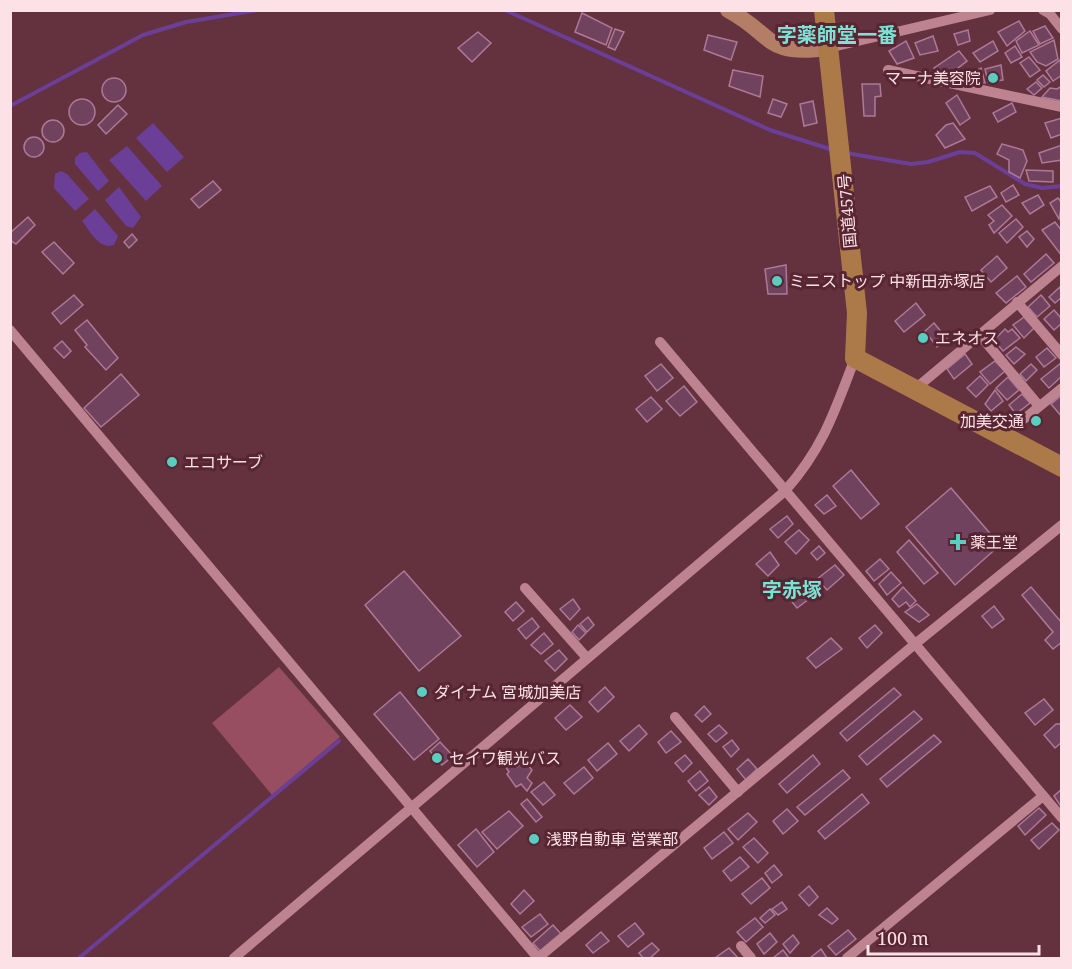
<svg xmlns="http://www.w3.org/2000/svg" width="1072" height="969" font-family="'Noto Serif','Noto Sans JP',serif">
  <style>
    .green { fill: #964e60 }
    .water { fill: #6b3f97 }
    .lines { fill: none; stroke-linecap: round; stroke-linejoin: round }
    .stream { stroke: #6b3f97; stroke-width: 4 }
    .building { fill: #71425d; stroke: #ad7996; stroke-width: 1.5 }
    .minor { stroke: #be8390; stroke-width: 10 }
    .major { stroke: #b37e65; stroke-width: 16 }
    .highway { stroke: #ac7a48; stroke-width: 20 }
    .poi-dot { fill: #58cec0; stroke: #582633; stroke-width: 2 }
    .labels { text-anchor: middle; stroke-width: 6; stroke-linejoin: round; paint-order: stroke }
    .poi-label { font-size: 16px; fill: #fce1e6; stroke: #582633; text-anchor: start }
    .street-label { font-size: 16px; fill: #fce1e6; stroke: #582633 }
    .quarter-label { font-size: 20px; font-weight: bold; fill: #7be3d6; stroke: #582633 }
  </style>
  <rect width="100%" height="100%" fill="#64313e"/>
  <path class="green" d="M279,667L340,737L272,795L212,723Z"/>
  <g class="water">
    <path d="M153,123L184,157L167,172L136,138Z"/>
    <path d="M127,146L162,186L146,201L109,160Z"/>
    <path d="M87,152L109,181L98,191L75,164V158L80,153Z"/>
    <path d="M61,171L67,174L89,199L75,211L54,188L55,174Z"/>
    <path d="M119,187L141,217L133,228L126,226L105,200Z"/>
    <path d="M95,209L118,236L114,245C99,250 90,231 82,221Z"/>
  </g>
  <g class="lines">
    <g class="stream">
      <path d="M505,10L770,130L833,150"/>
      <path d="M10,106L143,35L186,22L257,10"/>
      <path d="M846,153L911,164L928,162L960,152L975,153L1025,184L1042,188L1062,186"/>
      <path d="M79,958L339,741"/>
    </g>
  </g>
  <g class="building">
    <path d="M582,13L612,28L606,45L575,32Z"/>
    <path d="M1019,21L1025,31L1007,46L998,32Z"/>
    <path d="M1045,26L1053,38L1040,44L1033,31Z"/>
    <path d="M615,29L624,32L615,50L608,47Z"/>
    <path d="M968,30L970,41L958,45L954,34Z"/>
    <path d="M1030,31L1039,45L1022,53L1016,41Z"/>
    <path d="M478,32L491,43L472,62L458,48Z"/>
    <path d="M708,35L737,42L731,60L704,50Z"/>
    <path d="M933,36L938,51L920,55L915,43Z"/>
    <path d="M1054,40L1058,59L1046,66L1037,62L1030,52Z"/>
    <path d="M906,41L914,58L897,64L889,51Z"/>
    <path d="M993,41L998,51L980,62L973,53Z"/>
    <path d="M1015,46L1022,57L1011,63L1005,53Z"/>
    <path d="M959,51L967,61L950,74L941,75L934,68Z"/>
    <path d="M1029,57L1040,70L1030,77L1020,63Z"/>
    <path d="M1060,60L1062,75L1053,81L1046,71Z"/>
    <path d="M1001,65L1003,80L988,82L985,69Z"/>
    <path d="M981,68L985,83L975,82L971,73Z"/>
    <path d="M733,70L763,76L760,97L729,86Z"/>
    <path d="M1043,75L1050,82L1044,87L1037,80Z"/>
    <circle cx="114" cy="90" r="12"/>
    <path d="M1036,82L1042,88L1034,95L1027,89Z"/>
    <path d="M862,84H880L881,96L875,97V116H864Z"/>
    <path d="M1062,86V101L1042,97L1050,88L1057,89Z"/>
    <path d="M957,95L970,118L960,125L946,103Z"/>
    <circle cx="82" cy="112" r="13"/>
    <path d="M773,99L787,104L781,117L768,113Z"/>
    <path d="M813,101L817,123L804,126L800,104Z"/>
    <path d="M1012,103L1016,112L998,122L993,113Z"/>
    <path d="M118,105L127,114L106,134L98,125Z"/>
    <path d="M1062,118V134L1051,138L1045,123Z"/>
    <circle cx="53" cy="131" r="11"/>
    <path d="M953,123L965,139L945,148L936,135L946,125Z"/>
    <circle cx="34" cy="147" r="10"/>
    <path d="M1002,144L1023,150L1027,161L1020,178L1009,172V160L997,154Z"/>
    <path d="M1062,145V160L1042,163L1039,153Z"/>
    <path d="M1026,170L1053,171V182L1029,181Z"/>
    <path d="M213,181L221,190L199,208L191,199Z"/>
    <path d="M1013,185L1019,195L1006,202L1001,193Z"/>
    <path d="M990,186L997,197L972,211L965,197Z"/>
    <path d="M1038,195L1044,205L1030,214L1022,203Z"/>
    <path d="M1058,198L1062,203L1059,219L1050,203Z"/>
    <path d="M1002,205L1012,216L994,233L989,225L994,221L988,215Z"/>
    <path d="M28,217L35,225L16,244L10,240V233Z"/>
    <path d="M1016,219L1023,227L1007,243L999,233Z"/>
    <path d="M1055,222L1062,231V256L1042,230Z"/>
    <path d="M1027,231L1034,239L1027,247L1019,237Z"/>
    <path d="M132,234L137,240L129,248L124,242Z"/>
    <path d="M54,242L74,263L63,274L42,252Z"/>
    <path d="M1046,254L1054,263L1031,282L1024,274Z"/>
    <path d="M997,256L1007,268L991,282L981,270Z"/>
    <path d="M786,265L787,294H768L765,269Z"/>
    <path d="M1017,276L1026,287L1006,303L996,293Z"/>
    <path d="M1060,287L1062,297L1055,303L1049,297Z"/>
    <path d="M74,295L83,305L61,324L52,313Z"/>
    <path d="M1041,295L1050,306L1037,317L1028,307Z"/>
    <path d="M916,303L925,315L904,332L895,321Z"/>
    <path d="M1054,310L1062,319V323L1054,330L1044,319Z"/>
    <path d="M1024,317L1034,328L1024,338L1013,325Z"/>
    <path d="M87,320L118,358L106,370L85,347L87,345L75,330Z"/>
    <path d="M934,323L947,339L937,347L925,331Z"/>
    <path d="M1005,329L1008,332L1012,329L1020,338L1003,351L994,340Z"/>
    <path d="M62,341L71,351L64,358L54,348Z"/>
    <path d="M1016,347L1025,354L1014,364L1006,355Z"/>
    <path d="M1047,348L1056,358L1044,367L1036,357Z"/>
    <path d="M965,354L972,364L954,379L947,369Z"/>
    <path d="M995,361L1005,371L990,384L980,372Z"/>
    <path d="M1061,363L1062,376L1049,388L1041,379Z"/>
    <path d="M661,364L673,378L657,391L645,376Z"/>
    <path d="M1031,364L1037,370L1026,381L1020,374Z"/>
    <path d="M121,374L139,395L101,427L84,408Z"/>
    <path d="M980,376L988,385L976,397L967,388Z"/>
    <path d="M1008,377L1019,390L1007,400L996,388Z"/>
    <path d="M684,386L697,402L680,416L666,401Z"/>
    <path d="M995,390L1003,401L991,411L985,404Z"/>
    <path d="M1022,394L1030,403L1016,414L1009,405Z"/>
    <path d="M1062,395V417L1051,404Z"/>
    <path d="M651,397L662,409L647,422L636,409Z"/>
    <path d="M851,470L879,504L861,519L833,486Z"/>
    <path d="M951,488L1000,545L955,585L906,527Z"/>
    <path d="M827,495L836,506L824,514L815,505Z"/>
    <path d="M787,516L793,524L778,538L770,529Z"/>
    <path d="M799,530L809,540L796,554L785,542Z"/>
    <path d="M909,540L938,573L924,584L897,552Z"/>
    <path d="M819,546L825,553L817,560L811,553Z"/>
    <path d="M770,552L779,565L768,576L756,564Z"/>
    <path d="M880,559L889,569L874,581L866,571Z"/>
    <path d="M835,565L844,575L827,590L817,579Z"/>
    <path d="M404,571L461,636L419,671L365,605Z"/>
    <path d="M891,572L901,583L887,595L879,584Z"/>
    <path d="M808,581L817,593L797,608L788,597Z"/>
    <path d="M903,587L916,601L910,607L906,602L899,607L892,599Z"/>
    <path d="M1031,587L1062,623V642L1053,649L1045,640L1053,632L1022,595Z"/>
    <path d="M573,599L580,609L570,620L560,609Z"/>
    <path d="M516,602L524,611L513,621L505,612Z"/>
    <path d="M917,604L929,615L919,622L905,612Z"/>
    <path d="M994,606L1004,619L992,628L982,616Z"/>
    <path d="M588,617L594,625L587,632L580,624Z"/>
    <path d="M532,618L539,627L526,639L518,629Z"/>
    <path d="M578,625L586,633L579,640L572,632Z"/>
    <path d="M875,625L882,633L867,648L859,638Z"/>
    <path d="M544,633L553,644L541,654L531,645Z"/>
    <path d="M831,638L842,649L816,668L807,658Z"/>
    <path d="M559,650L567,659L555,671L545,661Z"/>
    <path d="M605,687L614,697L598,712L589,702Z"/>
    <path d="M894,688L901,695L847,741L840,733Z"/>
    <path d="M400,692L439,739L414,760L374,714Z"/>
    <path d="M1044,699L1053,710L1035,725L1025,713Z"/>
    <path d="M570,705L582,717L566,730L555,718Z"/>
    <path d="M704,706L711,714L702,722L695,715Z"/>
    <path d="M914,711L922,719L867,765L859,756Z"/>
    <path d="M1056,724H1062V742L1055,748L1044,735Z"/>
    <path d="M639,725L647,734L629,751L620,741Z"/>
    <path d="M719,725L727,733L716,742L708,734Z"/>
    <path d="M671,731L681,742L666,753L658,742Z"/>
    <path d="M934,735L941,742L887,787L880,779Z"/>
    <path d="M732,740L739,749L731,757L723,747Z"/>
    <path d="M440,742L453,756L442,765L430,751Z"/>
    <path d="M608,743L617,754L597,771L588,760Z"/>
    <path d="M504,754L517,767L525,761L532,770L527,778L532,783L527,791L521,784L516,787L507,774L509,772L499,757Z"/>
    <path d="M685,755L692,763L683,772L675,763Z"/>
    <path d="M813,755L820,764L787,793L779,784Z"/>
    <path d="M748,759L757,769L746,780L737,769Z"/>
    <path d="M584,767L593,778L574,794L564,783Z"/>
    <path d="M843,770L850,778L805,815L797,807Z"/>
    <path d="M700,771L708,781L696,791L688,781Z"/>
    <path d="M544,782L555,795L543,805L531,792Z"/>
    <path d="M709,787L717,797L709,805L699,795Z"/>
    <path d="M1062,789V808L1054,796Z"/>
    <path d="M862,794L869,803L825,839L818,831Z"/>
    <path d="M527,799L542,817L536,822L521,804Z"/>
    <path d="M1039,808L1046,815L1025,835L1018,826Z"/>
    <path d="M787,809L798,821L783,834L773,821Z"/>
    <path d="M509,811L523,826L497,849L482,832Z"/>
    <path d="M748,813L757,822L738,840L728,829Z"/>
    <path d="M1052,823L1059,830L1039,849L1031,840Z"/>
    <path d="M476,829L494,852L477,867L458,845Z"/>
    <path d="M724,832L733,843L712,859L704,848Z"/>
    <path d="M754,838L768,853L758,863L743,847Z"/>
    <path d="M740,857L749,867L731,881L723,871Z"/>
    <path d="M774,865L782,875L772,883L765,873Z"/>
    <path d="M762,878L770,888L751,904L742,894Z"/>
    <path d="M809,886L818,897L809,906L799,895Z"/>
    <path d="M524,890L534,901L520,914L511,904Z"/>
    <path d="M782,902L787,909L778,915L772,909Z"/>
    <path d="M827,908L838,919L832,924L819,915Z"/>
    <path d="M770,909L775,915L765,923L760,918Z"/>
    <path d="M540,914L548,924L531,937L522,927Z"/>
    <path d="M755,918L763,927L746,942L737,932Z"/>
    <path d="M635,923L644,934L628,947L618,936Z"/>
    <path d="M553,925L562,935L541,952L533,943Z"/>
    <path d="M848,930L856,939L836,955L828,946Z"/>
    <path d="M601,932L609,941L593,953L586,945Z"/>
    <path d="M770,933L777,942L764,954L757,944Z"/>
    <path d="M793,935L799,943L790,953L783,944Z"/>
    <path d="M652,943L659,950L650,958H643L639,953Z"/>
    <path d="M729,948L738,958H715Z"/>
    <path d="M821,949L827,958H810Z"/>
    <path d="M783,950L789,958H773Z"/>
  </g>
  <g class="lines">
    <g class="minor">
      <path d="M1043,10L1050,14L1062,29"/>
      <path d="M828,48L990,10"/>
      <path d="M888,70L1062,107"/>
      <path d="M1017,302L1062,355"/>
      <path d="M10,330L538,958"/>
      <path d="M979,334L1039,406"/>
      <path d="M660,342L1062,818"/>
      <path d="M915,389L1062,266"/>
      <path d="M1024,419L1062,388"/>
      <path d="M525,588L587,658"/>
      <path d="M675,717L738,792"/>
      <path d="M741,946L751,958"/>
      <path d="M234,958L785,491C823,448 835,411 855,358"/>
      <path d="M538,958L915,644L1062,525"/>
      <path d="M847,958L1043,796"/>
    </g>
    <path class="major" d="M728,10C776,36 763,56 828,48"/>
    <path class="highway" d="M824,10L857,313L855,358L1062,467"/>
  </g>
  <g class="poi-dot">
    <circle cx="993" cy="78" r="6"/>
    <circle cx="777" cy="281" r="6"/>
    <circle cx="923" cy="338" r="6"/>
    <circle cx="1036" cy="421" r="6"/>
    <circle cx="172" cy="462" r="6"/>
    <path d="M955 533h6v6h6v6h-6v6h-6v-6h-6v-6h6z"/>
    <circle cx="422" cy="692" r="6"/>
    <circle cx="437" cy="758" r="6"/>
    <circle cx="534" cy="839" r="6"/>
  </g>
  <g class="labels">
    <g class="poi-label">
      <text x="981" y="84" text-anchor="end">マーナ美容院</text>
      <text x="789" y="287">ミニストップ 中新田赤塚店</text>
      <text x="935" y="344">エネオス</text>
      <text x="1024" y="427" text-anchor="end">加美交通</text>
      <text x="184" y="468">エコサーブ</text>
      <text x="970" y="548">薬王堂</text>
      <text x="434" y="698">ダイナム 宮城加美店</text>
      <text x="449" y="764">セイワ観光バス</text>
      <text x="546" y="845">浅野自動車 営業部</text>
    </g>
    <g class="street-label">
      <text transform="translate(847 211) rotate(-95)" y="6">国道457号</text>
    </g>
    <g class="quarter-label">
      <text x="837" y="42">字薬師堂一番</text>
      <text x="792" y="597">字赤塚</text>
    </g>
  </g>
  <rect width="1072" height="969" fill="none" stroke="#fce1e6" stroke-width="24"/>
  <path d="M868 945v9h171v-9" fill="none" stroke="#fce1e6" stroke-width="3"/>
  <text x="877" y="945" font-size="18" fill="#fce1e6" stroke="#582633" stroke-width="4.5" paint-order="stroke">100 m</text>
</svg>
